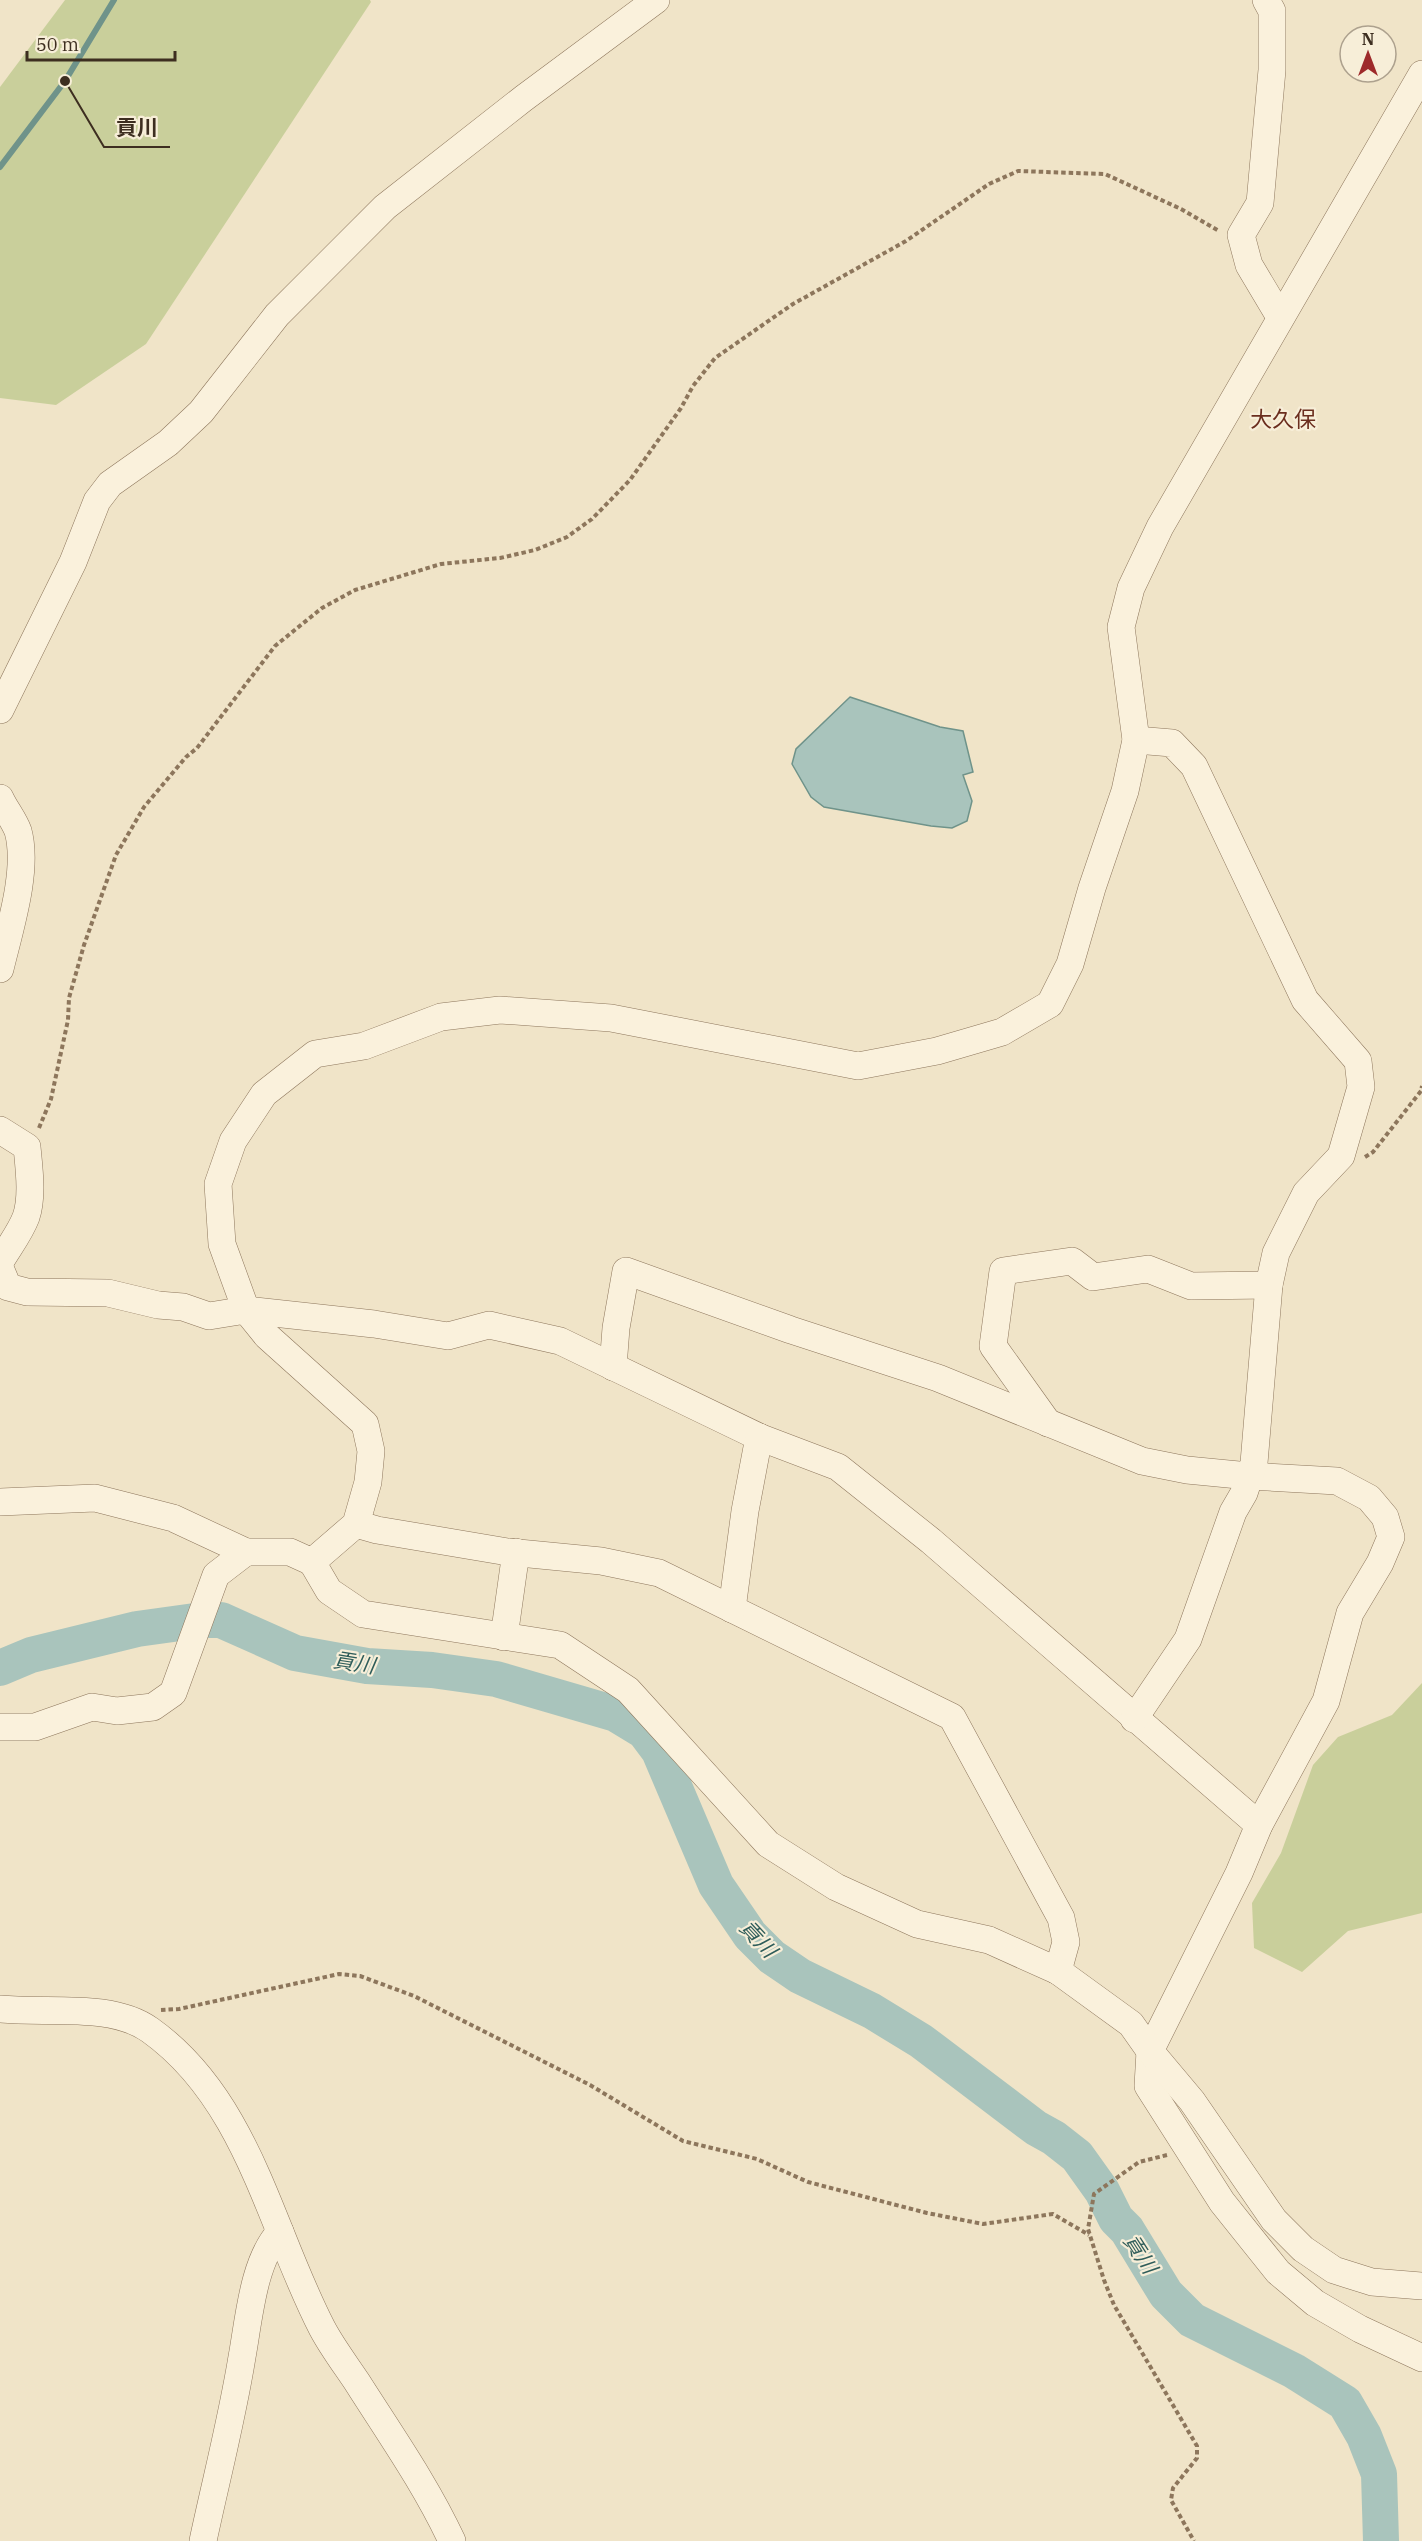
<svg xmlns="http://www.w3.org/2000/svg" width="1422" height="2541" font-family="'IBM Plex Serif','Noto Sans JP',serif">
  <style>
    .green { fill: #c9cf9b }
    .water { fill: #a9c4bc; stroke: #6f938a; stroke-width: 1.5 }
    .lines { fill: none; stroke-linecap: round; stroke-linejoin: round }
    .stream { stroke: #6f938a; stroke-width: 6 }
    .river { stroke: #a9c4bc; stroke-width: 36 }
    .minor-casing { stroke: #8d765c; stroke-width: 28 }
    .path { stroke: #8d765c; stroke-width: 4; stroke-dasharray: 4.5 3; stroke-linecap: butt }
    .minor { stroke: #faf1dc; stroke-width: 27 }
    .labels { text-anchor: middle; stroke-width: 4.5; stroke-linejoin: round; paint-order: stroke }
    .water-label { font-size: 21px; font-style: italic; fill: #2f5d5a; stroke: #f7eed8 }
    .quarter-label { font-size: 22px; fill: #6b2e1e; stroke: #f7eed8 }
    .leader { fill: none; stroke: #3d2e20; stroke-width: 2 }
    .callout-dot { fill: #3d2e20; stroke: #f7eed8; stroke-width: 2 }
    .callout-label { font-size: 21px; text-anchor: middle; font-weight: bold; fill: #3d2e20; stroke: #f7eed8; stroke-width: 4.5; stroke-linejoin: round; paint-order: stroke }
  </style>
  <rect width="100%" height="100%" fill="#f0e4c8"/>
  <g class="green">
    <path d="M65,0H370L371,2L146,344L56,405L0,398V87Z"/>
    <path d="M1422,1683V1913L1348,1931L1302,1972L1254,1948L1252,1903L1281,1853L1313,1765L1338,1737L1392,1715Z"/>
  </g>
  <path class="water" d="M850,697L940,727L963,731L973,772L963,775L972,801L967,821L952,828L931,826L824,807L811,797L792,764L796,749Z"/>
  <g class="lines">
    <path class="stream" d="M0,167L65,81L114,0"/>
    <path class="river" d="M0,1668L31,1655L137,1629L202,1620H221L295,1653L367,1666L432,1670L496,1679L616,1714L644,1731L659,1751L716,1885L750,1935L772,1957L800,1976L872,2011L921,2041L1036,2128L1054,2138L1077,2156L1102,2191L1116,2219L1127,2230L1166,2294L1192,2320L1294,2371L1345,2403L1364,2436L1379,2474L1381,2541"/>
    <defs>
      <g id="minor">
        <path d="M1266,0L1272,11V70L1260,203L1241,235L1249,265L1280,317"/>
        <path d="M0,710L73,562L97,501L110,484L168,443L201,412L277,315L385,207L524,98L656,0"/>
        <path d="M0,798C5,809 14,820 18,831C29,870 9,931 0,969"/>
        <path d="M0,1130L27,1147C29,1168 33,1197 26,1217C20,1233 8,1248 0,1262"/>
        <path d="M0,1268L8,1287L27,1292L108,1293L158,1305L183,1307L209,1316L246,1310L374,1324L448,1336L489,1325L560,1341L759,1437L838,1467L931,1541L1259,1825"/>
        <path d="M613,1367L616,1328L626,1271L791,1330L938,1378L1142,1461L1187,1470L1249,1476L1337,1481L1369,1498L1385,1517L1391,1537L1380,1563L1350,1613L1326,1701L1259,1825L1239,1873L1150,2051L1148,2086L1222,2202L1278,2272L1315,2303L1360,2329L1422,2358"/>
        <path d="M1048,1423L993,1346L1003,1271L1072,1261L1093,1277L1148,1269L1191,1286L1269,1285"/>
        <path d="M0,1502L95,1498L173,1518L246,1552H290L312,1562L356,1524L368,1482L371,1451L365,1424L267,1336L246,1310L222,1244L218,1184L233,1141L264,1094L315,1054L364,1046L441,1017L500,1010L611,1018L858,1066L937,1051L1002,1032L1050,1004L1070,964L1092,888L1125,791L1136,740L1121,627L1131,588L1160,527L1422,74"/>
        <path d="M356,1524L377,1530L508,1552L601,1561L659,1573L952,1717L1061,1918L1066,1942L1058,1971"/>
        <path d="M312,1562L329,1591L363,1614L560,1645L628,1690L768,1844L836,1887L917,1924L989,1940L1058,1971L1131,2024L1150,2051L1192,2101L1274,2220L1303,2249L1334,2270L1372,2282L1422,2286"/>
        <path d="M732,1609L745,1511L759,1437"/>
        <path d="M504,1637L516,1552"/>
        <path d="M1134,1719L1188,1639L1233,1512L1244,1493L1254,1463L1269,1285L1276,1253L1306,1193L1341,1156L1361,1087L1358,1061L1305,1000L1194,766L1172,743L1136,740"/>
        <path d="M0,1727H35L92,1707L117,1711L153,1707L173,1693L216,1575L246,1552"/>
        <path d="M0,2009C46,2014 111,2002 150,2030C248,2100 270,2228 322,2328C332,2347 345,2364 357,2382C390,2434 426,2485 452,2541"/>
        <path d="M203,2541C216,2480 232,2419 242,2357C249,2319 253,2261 280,2232"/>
      </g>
    </defs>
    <use href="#minor" class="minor-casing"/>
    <g class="path">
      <path d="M39,1128L51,1099L68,1020L69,998L84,945L116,855L144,807L186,757L197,748L275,646L322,608L355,590L441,564L500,558L535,550L567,537L592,519L630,480L681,408L693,386L715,358L793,304L906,241L989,184L1018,171L1105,174L1181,209L1219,231"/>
      <path d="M1365,1157L1373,1152L1421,1091L1422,1086"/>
      <path d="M161,2010L179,2009L339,1974L360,1976L414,1996L590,2085L683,2141L757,2159L808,2182L927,2213L983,2224L1053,2214L1089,2235"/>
      <path d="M1167,2155L1139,2162L1094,2194L1088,2229L1104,2280L1114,2305L1197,2446V2458L1173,2488L1171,2500L1194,2541"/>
    </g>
    <use href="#minor" class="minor"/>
  </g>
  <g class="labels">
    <g class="water-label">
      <text transform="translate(354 1663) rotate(9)" y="7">貢川</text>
      <text transform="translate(758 1939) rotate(47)" y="7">貢川</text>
      <text transform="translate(1140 2254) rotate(57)" y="7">貢川</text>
    </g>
    <g class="quarter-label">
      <text x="1283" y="427">大久保</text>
    </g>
  </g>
  <path class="leader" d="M65 81L104 147H170"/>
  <circle class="callout-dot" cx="65" cy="81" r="6"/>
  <g class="callout-label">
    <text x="137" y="135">貢川</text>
  </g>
  <g transform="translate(1368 54)"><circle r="28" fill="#f7eed8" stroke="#ada18e" stroke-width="1.5"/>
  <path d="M0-4.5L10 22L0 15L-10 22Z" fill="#9e2a2b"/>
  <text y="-9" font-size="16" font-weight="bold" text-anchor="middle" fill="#3d2e20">N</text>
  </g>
  <path d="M27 51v9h148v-9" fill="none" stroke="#3d2e20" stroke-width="3"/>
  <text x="36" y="51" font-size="18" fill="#3d2e20" stroke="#f7eed8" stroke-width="4.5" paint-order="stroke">50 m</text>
</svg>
